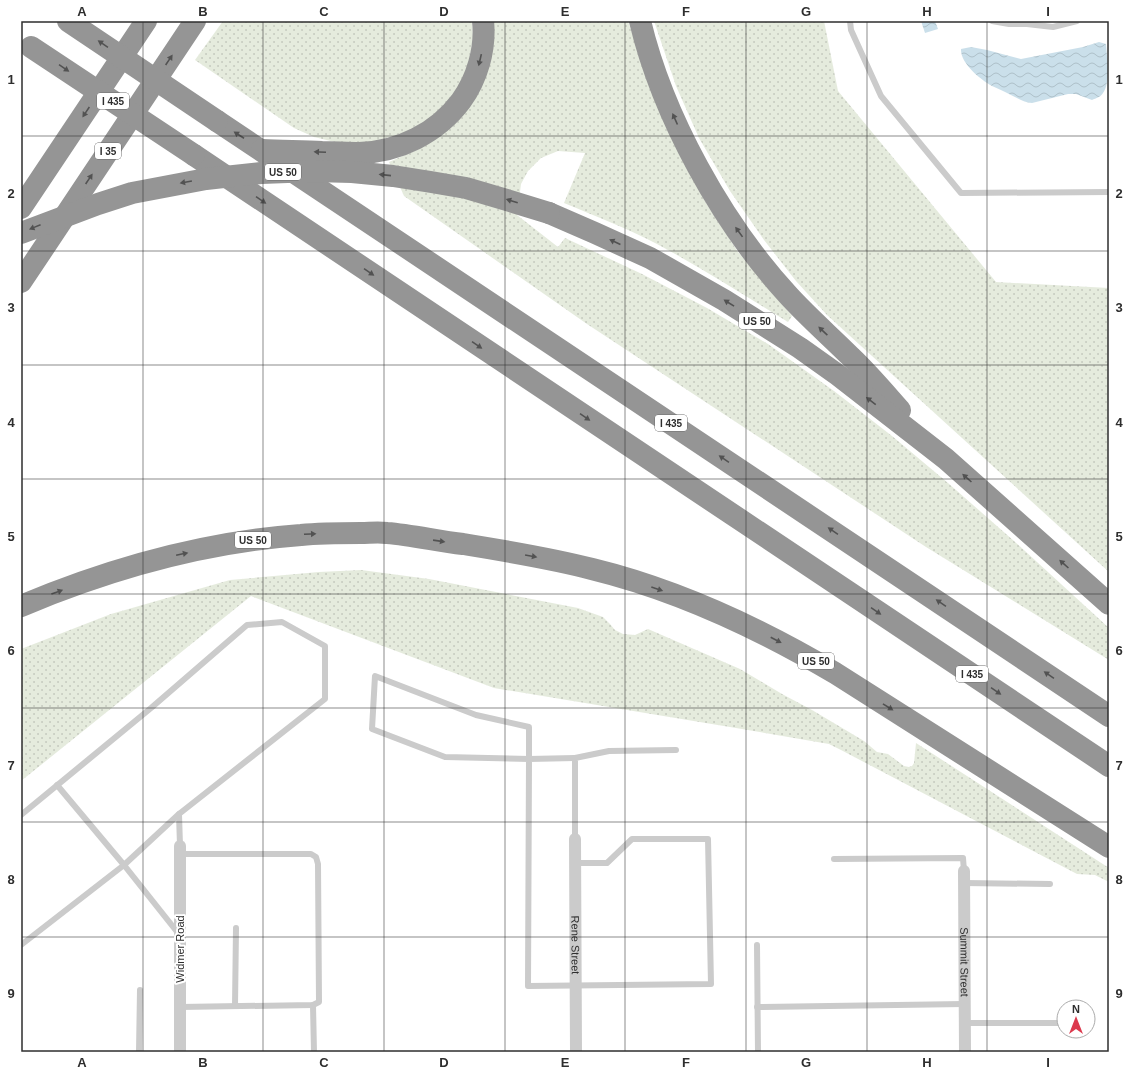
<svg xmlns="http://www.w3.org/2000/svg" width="1130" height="1073" font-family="Arial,sans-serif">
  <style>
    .grass { fill: url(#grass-dots) }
    .water { fill: url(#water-waves) }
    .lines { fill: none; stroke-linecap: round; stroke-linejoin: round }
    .lane { stroke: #cbcbcb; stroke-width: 6 }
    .street { stroke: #cbcbcb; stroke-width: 12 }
    .highway { stroke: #959595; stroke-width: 22 }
    .highway-bridge { stroke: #959595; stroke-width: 22 }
    .oneway { fill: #525252 }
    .grid { fill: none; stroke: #2e2e2e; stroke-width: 1; stroke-opacity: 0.55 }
    .labels { text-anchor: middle; stroke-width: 4; stroke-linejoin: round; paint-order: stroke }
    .shield { fill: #fff; stroke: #6d6d6d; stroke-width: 1 }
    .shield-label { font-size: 10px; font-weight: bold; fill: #2e2e2e }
    .street-label { font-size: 11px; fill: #2e2e2e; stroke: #fff }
    .neatline { fill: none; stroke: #2e2e2e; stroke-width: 1.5 }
    .grid-label { font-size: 13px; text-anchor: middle; font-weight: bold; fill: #2e2e2e }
  </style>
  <defs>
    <pattern id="grass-dots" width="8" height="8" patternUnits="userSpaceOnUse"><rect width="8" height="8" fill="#e5ebdd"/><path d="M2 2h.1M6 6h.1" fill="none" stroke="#c5cabe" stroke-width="1.8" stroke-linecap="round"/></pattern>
    <pattern id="water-waves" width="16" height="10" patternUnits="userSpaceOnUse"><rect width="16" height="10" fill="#cadfea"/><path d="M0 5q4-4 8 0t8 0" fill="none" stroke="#aec0c9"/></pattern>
  </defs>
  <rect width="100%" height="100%" fill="#fff"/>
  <g class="grass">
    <path d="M223,21H472L473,38L468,68L455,94L437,115L416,130L364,144L339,143L314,137L294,128L195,60Z"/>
    <path d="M492,21H628L651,89L674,142L706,203L738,252L792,316L788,322C745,296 702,268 657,244C627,228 595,216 564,203L585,153L558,151L541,158L528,171L521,184L517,215L558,247L565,238L642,274L707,308L768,344L834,391L892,436L948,483L1014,541L1109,628V660L926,547L587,324L404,196L389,162L419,149L447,130Z"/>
    <path d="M654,21H824L838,91L996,282L1109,288V572L827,315L796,281L764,240L730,191L699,138L676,86Z"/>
    <path d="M361,570L429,579L578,608L603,617L610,624L615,630L623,634L635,635L648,629L740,669L782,694L812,710L864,741L877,752L888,754L904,766L909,767L912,766L914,763L916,743L1109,868V882L1095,875L1077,874L841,750L829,744L748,730L494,688L251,596L21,781V649L111,614L230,580L319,572Z"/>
  </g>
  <g class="water">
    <path d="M921,21H935L938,29L925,33Z"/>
    <path d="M1099,42L1106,44C1107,57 1111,82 1103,93C1101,97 1096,98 1092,100L1076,94H1068L1032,103C1024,103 1016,97 1009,94C1004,91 998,89 992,86C981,80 960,63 961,49L971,47L987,50L1021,59L1083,47Z"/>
  </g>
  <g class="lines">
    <g class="lane">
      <path d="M850,21L851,30L881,96L961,193L1109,192"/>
      <path d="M992,21L1009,24H1027L1053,27L1077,21"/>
      <path d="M575,758L529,759V727L476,715L375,676L372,729L445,757L529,759L528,986L711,984L708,839H632L607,863H575"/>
      <path d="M57,785L124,865L178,933"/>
      <path d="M21,815L151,708L247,625L282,622L325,646V699L179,814L180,846"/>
      <path d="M575,839V758L609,751L676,750"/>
      <path d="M180,854H311L316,857L318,864L319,1002L313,1005L180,1007"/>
      <path d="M834,859L963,858L964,871"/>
      <path d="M964,883L1050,884"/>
      <path d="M21,945L124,865L179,814"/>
      <path d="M757,945L758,1052"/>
      <path d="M313,1005L314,1052"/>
      <path d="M235,1006L236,928"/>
      <path d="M757,1007L964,1004"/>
      <path d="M964,1023H1064"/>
      <path d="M139,1052L140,990"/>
    </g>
    <g class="street">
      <path id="s1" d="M575,839L576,1052"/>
      <path d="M180,846V1052"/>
      <path id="s2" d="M964,871L965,1052"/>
    </g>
    <g class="highway">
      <path d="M640,21C663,117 722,223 788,295C808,317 830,336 851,357C868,373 884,392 900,410"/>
      <path d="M217,121L1109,716"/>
      <path d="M262,150C282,151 302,151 322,152C334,152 347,153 359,153C399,152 437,133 461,101C477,79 486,49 483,21"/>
      <path d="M194,155L1109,766"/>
      <path d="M21,208L146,21"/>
      <path d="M549,213L595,233L650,258L724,300L800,348L838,375L946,459L1109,604"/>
      <path d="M21,282L195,21"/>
      <path d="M21,606C109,569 206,542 301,535C321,533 341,533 361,533C369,533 378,532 387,533C412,535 437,541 463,544C506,551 550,558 592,569C678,590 759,628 835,673L1109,847"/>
    </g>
    <g class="highway-bridge">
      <path d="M68,21L217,121"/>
      <path d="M31,47L194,155"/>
      <path d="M21,233L98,204L132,193L206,179L261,173L314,171L352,172L393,176L431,182L466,188L510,201L549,213"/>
    </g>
  </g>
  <defs><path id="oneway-solid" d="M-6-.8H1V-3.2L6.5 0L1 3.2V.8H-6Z"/></defs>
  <g class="oneway">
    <use href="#oneway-solid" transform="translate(103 44) rotate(-146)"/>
    <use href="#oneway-solid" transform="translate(169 60) rotate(-56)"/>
    <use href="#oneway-solid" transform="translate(480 60) rotate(103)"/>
    <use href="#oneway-solid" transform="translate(64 68) rotate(34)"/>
    <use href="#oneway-solid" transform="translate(86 112) rotate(124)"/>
    <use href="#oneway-solid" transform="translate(675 119) rotate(-114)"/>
    <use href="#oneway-solid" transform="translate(239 135) rotate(-147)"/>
    <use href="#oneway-solid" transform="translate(320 152) rotate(-178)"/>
    <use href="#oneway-solid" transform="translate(385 175) rotate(-174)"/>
    <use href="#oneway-solid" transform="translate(89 179) rotate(-56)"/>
    <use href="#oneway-solid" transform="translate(186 182) rotate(170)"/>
    <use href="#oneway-solid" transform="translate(261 200) rotate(34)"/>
    <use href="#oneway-solid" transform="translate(512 201) rotate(-163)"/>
    <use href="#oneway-solid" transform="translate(35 227) rotate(158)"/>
    <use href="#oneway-solid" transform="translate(739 232) rotate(-126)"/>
    <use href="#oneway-solid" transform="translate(615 242) rotate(-155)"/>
    <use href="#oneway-solid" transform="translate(369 272) rotate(34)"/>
    <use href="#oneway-solid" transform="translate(729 303) rotate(-148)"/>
    <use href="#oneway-solid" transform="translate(823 331) rotate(-137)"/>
    <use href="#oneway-solid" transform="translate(477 345) rotate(34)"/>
    <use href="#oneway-solid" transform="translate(871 401) rotate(-142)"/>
    <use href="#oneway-solid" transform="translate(585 417) rotate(34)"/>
    <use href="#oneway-solid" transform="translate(724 459) rotate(-146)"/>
    <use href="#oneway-solid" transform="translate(967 478) rotate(-138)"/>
    <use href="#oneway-solid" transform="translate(833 531) rotate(-146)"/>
    <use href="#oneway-solid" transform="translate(310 534) rotate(-2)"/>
    <use href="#oneway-solid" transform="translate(439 541) rotate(8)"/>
    <use href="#oneway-solid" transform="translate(182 554) rotate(-12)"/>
    <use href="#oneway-solid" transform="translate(531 556) rotate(10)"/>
    <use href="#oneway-solid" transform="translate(1064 564) rotate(-138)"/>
    <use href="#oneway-solid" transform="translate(657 589) rotate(19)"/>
    <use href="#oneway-solid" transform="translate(57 592) rotate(-20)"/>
    <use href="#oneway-solid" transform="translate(941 603) rotate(-146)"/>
    <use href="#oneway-solid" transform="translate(876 611) rotate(34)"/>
    <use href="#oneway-solid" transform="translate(776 640) rotate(28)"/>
    <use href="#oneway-solid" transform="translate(1049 675) rotate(-146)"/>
    <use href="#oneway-solid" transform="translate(996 691) rotate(34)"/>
    <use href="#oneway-solid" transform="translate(888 707) rotate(32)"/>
  </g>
  <path class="grid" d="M143,21V1052M263,21V1052M384,21V1052M505,21V1052M625,21V1052M746,21V1052M867,21V1052M987,21V1052M21,136H1109M21,251H1109M21,365H1109M21,479H1109M21,594H1109M21,708H1109M21,822H1109M21,937H1109"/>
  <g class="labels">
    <g class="shield">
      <rect x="97" y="93" width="32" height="16" rx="3"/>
      <rect x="95" y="143" width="26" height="16" rx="3"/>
      <rect x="265" y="164" width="36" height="16" rx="3"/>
      <rect x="739" y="313" width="36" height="16" rx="3"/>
      <rect x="655" y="415" width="32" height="16" rx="3"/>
      <rect x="235" y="532" width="36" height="16" rx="3"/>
      <rect x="798" y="653" width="36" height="16" rx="3"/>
      <rect x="956" y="666" width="32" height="16" rx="3"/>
    </g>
    <g class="shield-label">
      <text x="113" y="105">I 435</text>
      <text x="108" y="155">I 35</text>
      <text x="283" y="176">US 50</text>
      <text x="757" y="325">US 50</text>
      <text x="671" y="427">I 435</text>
      <text x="253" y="544">US 50</text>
      <text x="816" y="665">US 50</text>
      <text x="972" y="678">I 435</text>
    </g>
    <g class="street-label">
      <text dy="4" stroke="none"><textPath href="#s1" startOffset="106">Rene Street</textPath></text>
      <text transform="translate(180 949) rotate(-90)" y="4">Widmer Road</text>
      <text dy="4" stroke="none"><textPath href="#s2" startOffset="91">Summit Street</textPath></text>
    </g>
  </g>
  <rect width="1130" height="1073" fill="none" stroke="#ffffff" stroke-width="44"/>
  <g transform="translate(1076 1019)"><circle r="19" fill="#ffffff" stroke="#ababab"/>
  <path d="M0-3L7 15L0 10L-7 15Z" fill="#dc394d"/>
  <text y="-6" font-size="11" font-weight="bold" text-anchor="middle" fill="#2e2e2e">N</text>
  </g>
  <rect x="22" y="22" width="1086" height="1029" class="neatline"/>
  <g class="grid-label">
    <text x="82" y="16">A</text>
    <text x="203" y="16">B</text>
    <text x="324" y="16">C</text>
    <text x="444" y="16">D</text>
    <text x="565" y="16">E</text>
    <text x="686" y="16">F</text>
    <text x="806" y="16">G</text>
    <text x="927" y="16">H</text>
    <text x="1048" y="16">I</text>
    <text x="11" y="84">1</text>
    <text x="1119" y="84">1</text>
    <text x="11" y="198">2</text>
    <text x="1119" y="198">2</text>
    <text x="11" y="312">3</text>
    <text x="1119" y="312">3</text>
    <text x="11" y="427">4</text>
    <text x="1119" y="427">4</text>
    <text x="11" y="541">5</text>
    <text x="1119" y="541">5</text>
    <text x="11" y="655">6</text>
    <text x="1119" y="655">6</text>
    <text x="11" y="770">7</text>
    <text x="1119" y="770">7</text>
    <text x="11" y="884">8</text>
    <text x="1119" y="884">8</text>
    <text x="11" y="998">9</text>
    <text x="1119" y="998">9</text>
    <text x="82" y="1067">A</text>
    <text x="203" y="1067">B</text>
    <text x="324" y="1067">C</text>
    <text x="444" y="1067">D</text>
    <text x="565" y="1067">E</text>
    <text x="686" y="1067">F</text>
    <text x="806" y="1067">G</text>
    <text x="927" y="1067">H</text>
    <text x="1048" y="1067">I</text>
  </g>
</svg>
